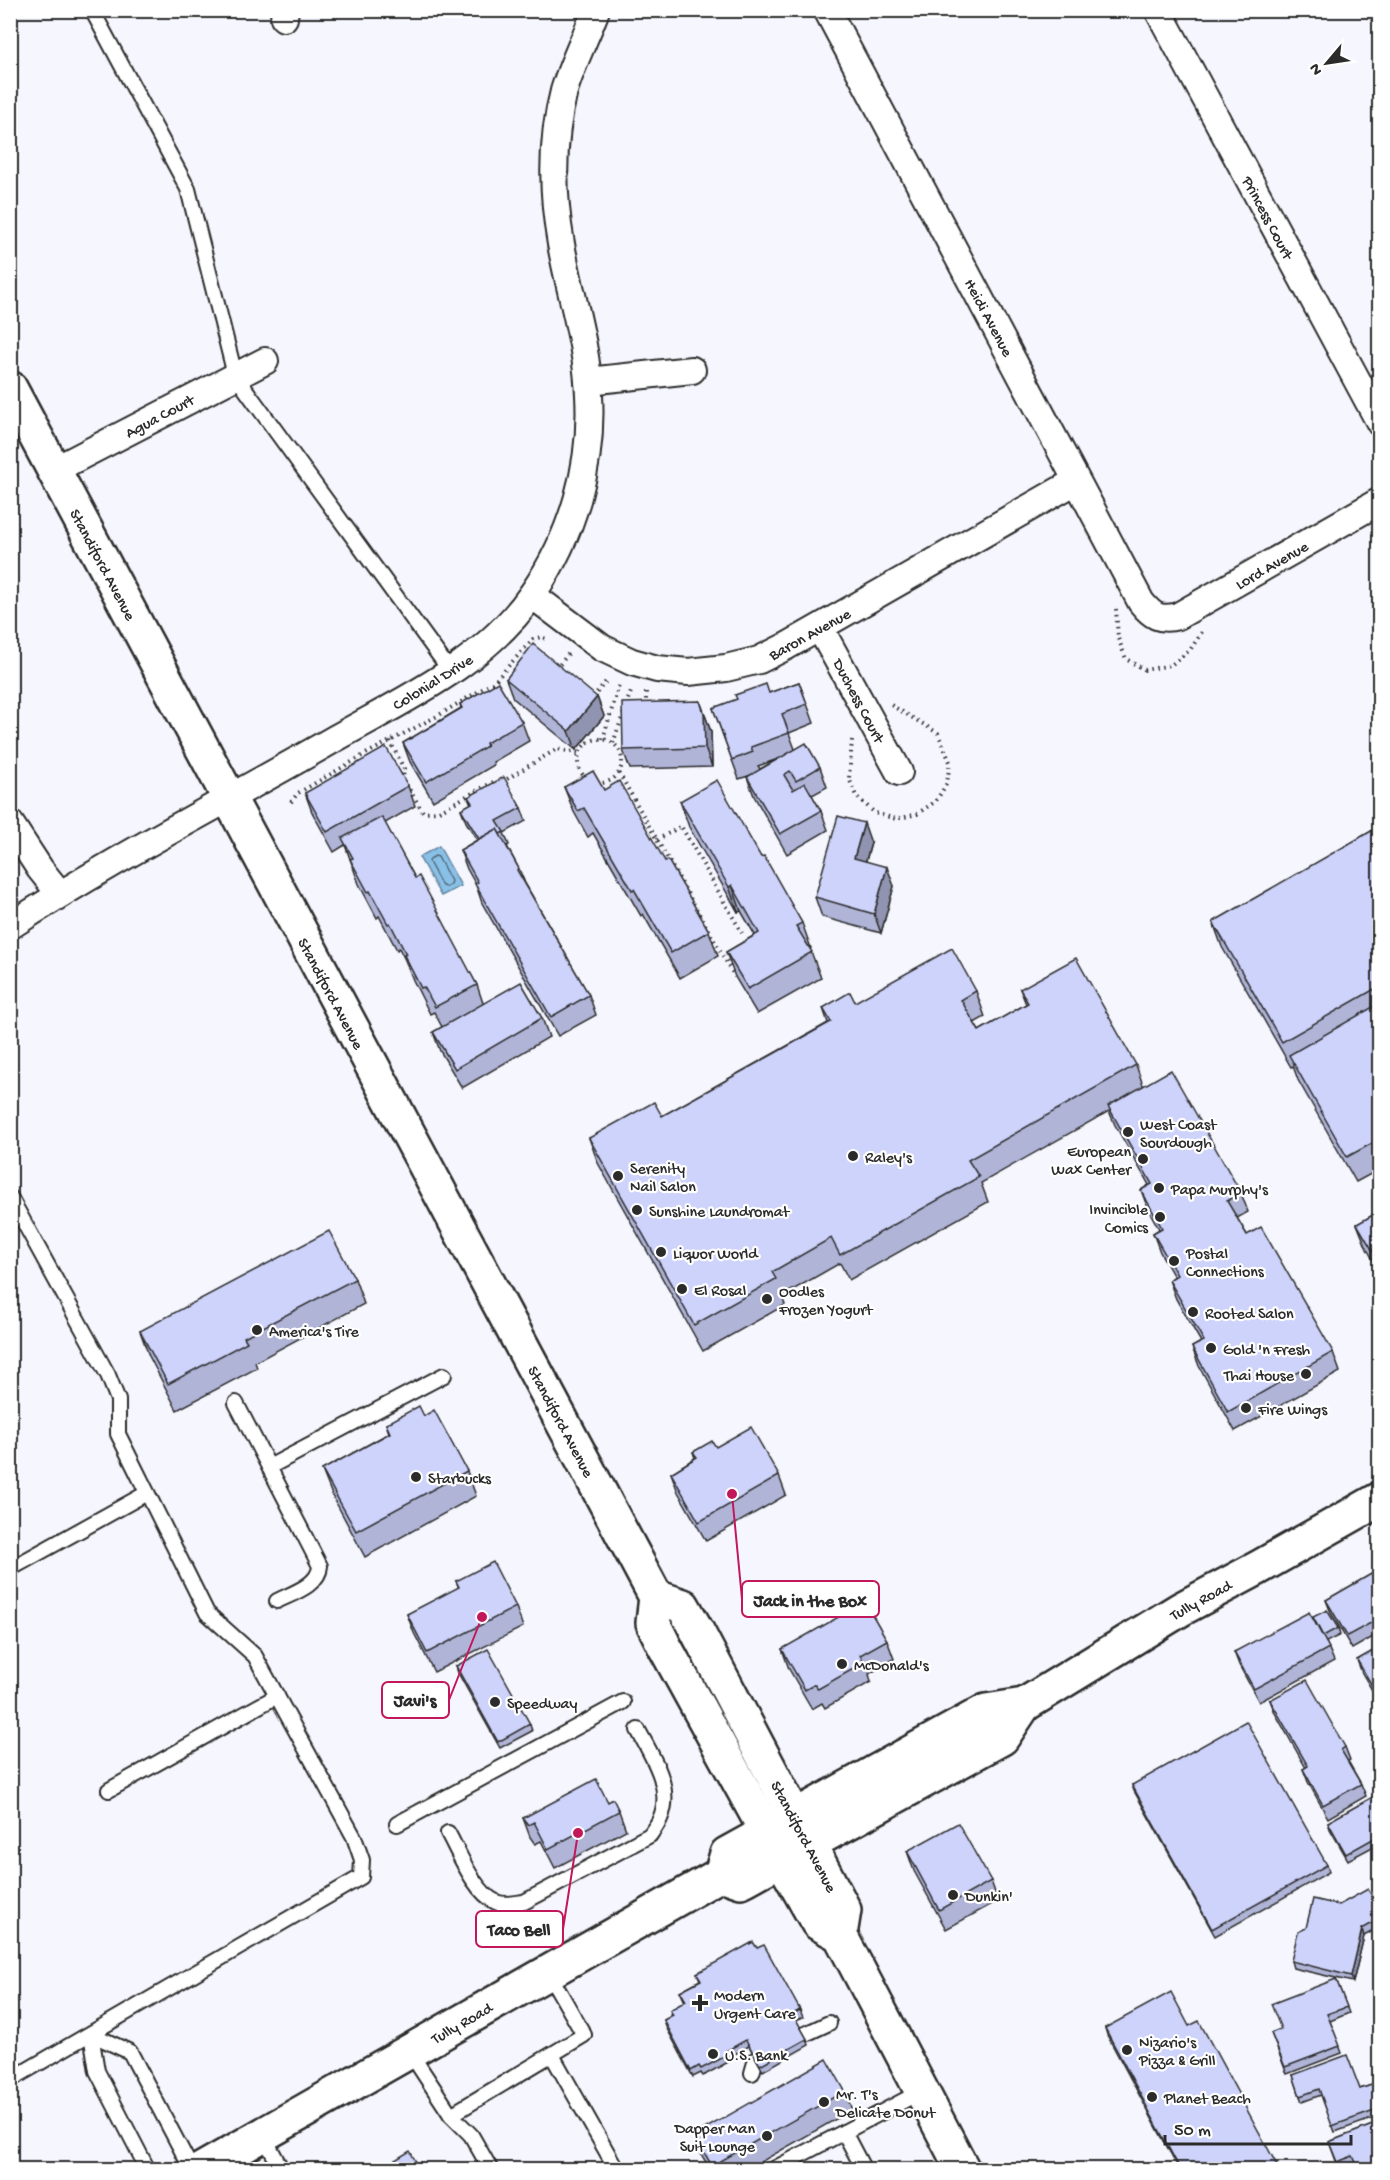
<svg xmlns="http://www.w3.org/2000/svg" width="1390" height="2180" font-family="'Gochi Hand',sans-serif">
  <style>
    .water { fill: #89c0e7; stroke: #63849c; stroke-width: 1.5 }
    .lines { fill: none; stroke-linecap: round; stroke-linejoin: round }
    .shore { stroke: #516776; stroke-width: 1.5 }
    .lane-casing { stroke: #2b2b2b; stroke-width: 18 }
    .street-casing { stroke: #2b2b2b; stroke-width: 30 }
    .secondary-casing { stroke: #2b2b2b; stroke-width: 38 }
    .path { stroke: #2b2b2b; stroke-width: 4; stroke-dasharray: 1.5 4.5; stroke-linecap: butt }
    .lane { stroke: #fff; stroke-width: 14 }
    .street { stroke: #fff; stroke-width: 26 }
    .secondary { stroke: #fff; stroke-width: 33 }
    .wall { fill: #b0b5d8; stroke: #2b2b2b; stroke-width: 1.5; fill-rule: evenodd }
    .shaded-wall { fill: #9094b0; stroke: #2b2b2b; stroke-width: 1.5 }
    .building { fill: #cdd3fb; stroke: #2b2b2b; stroke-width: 1.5 }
    .poi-dot { fill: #2b2b2b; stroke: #fff; stroke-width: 2 }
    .labels { text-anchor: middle; stroke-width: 4.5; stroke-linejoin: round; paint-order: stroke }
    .street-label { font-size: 16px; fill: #2b2b2b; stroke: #fff }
    .poi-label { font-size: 16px; fill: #2b2b2b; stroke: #fff; text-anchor: start }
    .leader { fill: none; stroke: #c2185b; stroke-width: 2 }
    .callout-dot { fill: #c2185b; stroke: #fff; stroke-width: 2 }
    .callout { fill: #fff; stroke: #c2185b; stroke-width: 2 }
    .callout-label { font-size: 18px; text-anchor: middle; font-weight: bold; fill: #2b2b2b }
  </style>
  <rect width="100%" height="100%" fill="#f5f6fe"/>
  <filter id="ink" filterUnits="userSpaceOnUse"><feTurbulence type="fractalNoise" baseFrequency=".0167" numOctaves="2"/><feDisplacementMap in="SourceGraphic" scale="12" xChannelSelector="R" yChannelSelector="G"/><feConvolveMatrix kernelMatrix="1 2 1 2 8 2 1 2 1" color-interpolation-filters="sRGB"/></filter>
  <g filter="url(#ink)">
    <path class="water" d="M439,846L461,886L441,896L419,857Z"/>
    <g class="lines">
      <path class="shore" d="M435,856L438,857L451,881L450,884L446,887L442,886L429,862L430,859Z"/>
      <defs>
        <g id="lane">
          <path d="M92,10L188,189L235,375L451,672"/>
          <path d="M10,1197L108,1375L118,1400V1434L207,1613L255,1656L354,1837L362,1860L361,1877L10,2080"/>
          <path d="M236,1403L320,1566C319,1585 293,1593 277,1601"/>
          <path d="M269,1467L444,1375"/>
          <path d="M10,1569L147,1493"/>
          <path d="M109,1790L277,1696"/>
          <path d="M397,1824L623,1702"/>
          <path d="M448,1833C459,1853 475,1893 496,1902C504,1906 515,1903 524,1902L650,1835C653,1830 658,1824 660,1819C674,1789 652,1756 638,1730"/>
          <path d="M91,2034L130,2052L192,2170"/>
          <path d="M91,2034L97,2071L148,2170"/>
          <path d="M788,2042L829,2023"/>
          <path d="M409,2051L451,2115L471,2135L491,2170"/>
          <path d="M552,2055L617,2170"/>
          <path d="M752,2073L756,2059L771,2051"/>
          <path d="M451,2115L584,2035L548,1972"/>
          <path d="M844,2132L864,2170"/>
          <path d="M263,2135L282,2170"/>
          <path d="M772,2170L922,2091"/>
        </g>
        <g id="street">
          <path d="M827,10L1141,602C1152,616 1160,621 1178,616L1380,501"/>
          <path d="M1158,10L1380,423"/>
          <path d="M284,18L285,10"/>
          <path d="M588,381L692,370"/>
          <path d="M54,470L265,361"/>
          <path d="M532,595L602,648L632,662L657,669L688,672L726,668L759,660L787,646L1076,481"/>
          <path d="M820,628L899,772"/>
          <path d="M10,823L40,869L60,894"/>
          <path d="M10,926C116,857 227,801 336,738C407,698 486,662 533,593C573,535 593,465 589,395C587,344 570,294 561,244C552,193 551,141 564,91C572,64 586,37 596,10"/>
        </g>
        <g id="secondary">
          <path d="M10,388L656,1597L653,1623L665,1647L782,1860L818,1923L840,1935L963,2170"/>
          <path d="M656,1597L683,1606L696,1629L844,1910L840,1935"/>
          <path d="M721,1874L741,1881L745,1879L1002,1738L1024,1705"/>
          <path d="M201,2170L721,1874L727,1854L986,1711L1024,1705L1181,1609L1258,1568L1380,1499"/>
        </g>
      </defs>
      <use href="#lane" class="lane-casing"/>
      <use href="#street" class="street-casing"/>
      <use href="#secondary" class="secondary-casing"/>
      <g class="path">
        <path d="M1116,609L1118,638L1126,659L1145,670L1171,665L1190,650L1202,632"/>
        <path d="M556,669L568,654"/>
        <path d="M646,692V706"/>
        <path d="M593,697L608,679"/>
        <path d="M626,705L632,689"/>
        <circle cx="600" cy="761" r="22"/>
        <path d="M603,739L619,685"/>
        <path d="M852,740L849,778L856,796L875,813L896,819L917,814L936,801L947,783L950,762L938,733L891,705"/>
        <path d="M390,741L404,769L403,779L423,812L439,811L495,781L499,782"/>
        <path d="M613,743L624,712"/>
        <path d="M619,773L735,977"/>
        <path d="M502,782L557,749L579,753"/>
        <path d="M291,802L298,793L362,756L439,715L494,682L533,639L541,637L546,639"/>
        <path d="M657,840L681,826L742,933"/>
      </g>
      <use href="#lane" class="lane"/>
      <use href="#street" class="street"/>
      <use href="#secondary" class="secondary"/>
    </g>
    <g class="wall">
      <path d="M506,679L597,697L604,716L576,750L513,698Z"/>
      <path d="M799,682L814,723L789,733L795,749L820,767L827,787L812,795L821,811L828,830L787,854L754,796L747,777L751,775L739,779L713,708L769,693ZM778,759L760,769L758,766Z"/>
      <path d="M700,701L711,732L712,767L630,769L623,750Z"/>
      <path d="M460,704L522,722L529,741L493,762L494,765L433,801L410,762L403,743L461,708Z"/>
      <path d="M408,786L415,806L385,823L415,878L477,985L483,1003L542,1018L549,1037L462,1088L440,1051L433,1032L442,1027L434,1012L430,1014L413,980L405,960L399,948L397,950L379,916L377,918L359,884L345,845L334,852L312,812L305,793Z"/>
      <path d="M564,787L604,790L665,861L709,931L718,956L680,978L643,914L641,916L593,833L588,837L574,812Z"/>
      <path d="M468,797L521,808L526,821L504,833L509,845L507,846L519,869L525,883L589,995L596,1015L558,1036L482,903L476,885L467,869L460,850L477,840L466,822L461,809L471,804Z"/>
      <path d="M680,801L761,857L802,923L811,948L810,949L821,978L757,1014L735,977L726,952L755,935L741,911L738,912L689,827Z"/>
      <path d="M1380,826V1169L1356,1182L1298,1080L1293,1066L1291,1067L1222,947L1213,922Z"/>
      <path d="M871,843L866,861L894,886L881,933L822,917L815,897Z"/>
      <path d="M1020,989L1136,1065L1143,1085L1241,1193L1248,1212L1237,1218L1247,1235L1333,1352L1340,1372L1235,1431L1199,1366L1192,1347L1201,1342L1176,1299L1169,1280L1174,1277L1160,1252L1153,1233L1159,1229L1148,1209L1141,1190L1149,1185L1115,1125L1109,1111L981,1183L988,1202L849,1280L840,1263L782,1296L785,1305L703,1351L598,1163L589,1138L662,1116L828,1023L823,1008L855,1002L976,991L985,1017L974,1023L979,1031L1026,1004Z"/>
      <path d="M1380,1211V1272L1367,1249L1357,1224Z"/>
      <path d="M355,1279L364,1304L255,1362L257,1368L177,1410L149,1356L140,1331Z"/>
      <path d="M424,1416L467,1471L476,1496L365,1557L332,1495L322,1470L389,1433L386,1424Z"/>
      <path d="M716,1447L779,1476L786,1495L706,1541L678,1492L671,1473L695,1458L693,1452Z"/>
      <path d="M1380,1569V1633L1352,1649L1331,1613L1326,1600Z"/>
      <path d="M456,1581L516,1607L523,1627L434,1672L414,1633L407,1614L459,1588Z"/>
      <path d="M1314,1621L1338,1628L1340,1635L1326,1642L1334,1661L1259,1702L1239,1665L1234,1652Z"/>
      <path d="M887,1640L894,1659L869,1674L871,1682L825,1708L822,1703L812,1709L789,1669L782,1649Z"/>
      <path d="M1380,1647V1704L1362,1673L1357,1660Z"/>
      <path d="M456,1666L530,1724L532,1731L500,1748L458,1673Z"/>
      <path d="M1270,1700L1345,1747L1350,1760L1348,1761L1361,1784L1366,1796L1328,1818L1308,1782L1303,1769L1306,1768L1275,1713Z"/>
      <path d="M1132,1785L1327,1865L1329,1872L1215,1936L1134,1791Z"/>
      <path d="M1380,1793V1843L1348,1860L1330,1829L1328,1822Z"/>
      <path d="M619,1811L626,1830L555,1868L541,1841L535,1844L530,1837L523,1818Z"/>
      <path d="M907,1851L991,1881L998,1901L946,1929L914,1871Z"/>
      <path d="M1339,1905L1380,1911V1927L1364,1936L1353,1982L1293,1968L1291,1961Z"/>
      <path d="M757,1948L800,2010L803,2017L796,2020L807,2039L809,2045L763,2071L749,2046L729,2057L730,2061L703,2076L701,2073L693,2077L666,2027L664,2020L672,2016L670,2010L685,2002L680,1991L700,1980L697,1973Z"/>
      <path d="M1336,1979L1349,2013L1330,2021L1342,2053L1287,2074L1271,2033L1281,2029Z"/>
      <path d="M1189,2026L1279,2169H1179L1107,2035L1105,2028Z"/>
      <path d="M1293,2075L1360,2089L1380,2082V2116L1335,2132L1321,2095L1302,2102Z"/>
      <path d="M845,2091L852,2110L748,2169H710L701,2154L694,2135Z"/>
      <path d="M1380,2122L1355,2163L1339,2169L1329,2142Z"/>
    </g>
    <g class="shaded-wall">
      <path d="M597,697L604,716L576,750L569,731Z"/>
      <path d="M700,701L711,732L712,767L705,748Z"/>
      <path d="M864,823L871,843L861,877L854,858Z"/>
      <path d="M887,867L894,886L881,933L874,914Z"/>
      <path d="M732,885L741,911L738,912L729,887Z"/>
      <path d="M1362,1929L1364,1936L1353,1982L1351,1976Z"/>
    </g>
    <g class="building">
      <path d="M533,644L597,697L569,731L506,679Z"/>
      <path d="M498,682L522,722L486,743L487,746L426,782L403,743L462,708L460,704Z"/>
      <path d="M799,682L807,704L782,714L789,733L751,747L753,752L732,760L713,708L737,699L735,695L766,684L769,693Z"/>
      <path d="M700,701L704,713L705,748L623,750L622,703Z"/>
      <path d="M806,743L820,767L796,781L790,771L784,775L793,790L805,783L821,811L780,834L747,777Z"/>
      <path d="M386,747L408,786L327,832L305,793Z"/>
      <path d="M593,771L604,790L619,781L665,861L668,860L709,931L671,953L634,889L632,890L584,808L578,811L564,787Z"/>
      <path d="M504,777L521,808L497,821L504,832L500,834L497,829L479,839L461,809L472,803L468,797Z"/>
      <path d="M717,780L761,857L764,856L802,923L796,926L812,952L748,989L726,952L759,933L732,885L729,887L680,801Z"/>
      <path d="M838,816L864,823L854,858L887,867L874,914L815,897Z"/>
      <path d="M382,817L415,878L419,876L477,985L435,1007L424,987L421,988L404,955L406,954L390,923L388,924L370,891L368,892L350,859L353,858L342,838Z"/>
      <path d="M1380,826V986L1282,1042L1213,922Z"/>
      <path d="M497,829L519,869L517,870L589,995L551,1017L475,884L478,882L460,850Z"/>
      <path d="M952,948L976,991L961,1000L979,1031L1028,1003L1020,989L1076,958L1136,1065L968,1160L979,1177L840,1255L831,1238L772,1272L776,1279L694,1325L589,1138L654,1102L662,1116L831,1022L823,1008L850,992L855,1002Z"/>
      <path d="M521,982L542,1018L455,1069L433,1032Z"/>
      <path d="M1380,1003V1139L1347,1157L1289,1055Z"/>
      <path d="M1171,1070L1241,1193L1227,1201L1247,1235L1261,1227L1333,1352L1228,1412L1192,1347L1204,1341L1169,1280L1177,1275L1153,1233L1162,1228L1141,1190L1152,1184L1108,1106Z"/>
      <path d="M1380,1211V1263L1357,1224Z"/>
      <path d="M329,1231L355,1279L244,1337L247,1342L168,1384L140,1331Z"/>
      <path d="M419,1406L424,1416L434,1410L467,1471L356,1531L322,1470L390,1433L386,1424Z"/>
      <path d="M751,1427L779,1476L699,1522L671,1473L697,1457L693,1452L712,1441L716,1447Z"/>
      <path d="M493,1562L516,1607L427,1653L407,1614L459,1587L456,1581Z"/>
      <path d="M1380,1569V1618L1347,1636L1326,1600Z"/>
      <path d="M865,1602L887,1640L860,1655L864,1663L818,1689L815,1684L805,1690L782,1649Z"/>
      <path d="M1327,1610L1338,1628L1323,1636L1313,1617Z"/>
      <path d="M1309,1612L1329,1648L1254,1689L1234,1652Z"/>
      <path d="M1380,1647V1699L1357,1660Z"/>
      <path d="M488,1649L530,1724L498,1742L456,1666Z"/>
      <path d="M1307,1680L1345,1747L1341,1750L1361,1784L1323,1805L1303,1769L1308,1766L1270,1700Z"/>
      <path d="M1246,1721L1327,1865L1212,1929L1132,1785Z"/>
      <path d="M596,1779L608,1802L613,1799L619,1811L548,1849L534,1822L528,1825L523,1818Z"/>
      <path d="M1380,1793V1835L1346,1854L1328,1822Z"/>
      <path d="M958,1823L991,1881L939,1910L907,1851Z"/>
      <path d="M1380,1875V1885L1375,1878Z"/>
      <path d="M1368,1889L1380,1911V1919L1362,1929L1351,1976L1291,1961L1298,1932L1306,1928L1313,1899L1339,1905Z"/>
      <path d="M753,1942L757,1948L764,1945L800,2010L793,2014L807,2039L760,2065L746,2040L726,2051L728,2055L701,2069L699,2066L691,2071L664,2020L673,2015L670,2010L686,2001L680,1991L701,1980L697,1973Z"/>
      <path d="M1336,1979L1347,2007L1327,2014L1340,2046L1285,2067L1271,2033L1281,2029L1271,2004Z"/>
      <path d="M1171,1992L1189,2026L1199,2021L1279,2169H1180L1105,2028Z"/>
      <path d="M1347,2055L1360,2089L1380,2082V2109L1332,2126L1319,2089L1300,2096L1293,2075Z"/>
      <path d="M827,2059L845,2091L712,2166L694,2135Z"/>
      <path d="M1380,2122V2169H1359L1353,2156L1337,2162L1329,2142Z"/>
      <path d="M410,2151L420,2169H380Z"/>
    </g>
  </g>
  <g class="poi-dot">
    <circle cx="1128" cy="1132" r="6"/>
    <circle cx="853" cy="1156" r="6"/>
    <circle cx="1143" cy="1159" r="6"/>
    <circle cx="618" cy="1176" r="6"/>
    <circle cx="1159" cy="1188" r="6"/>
    <circle cx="637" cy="1210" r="6"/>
    <circle cx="1160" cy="1217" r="6"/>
    <circle cx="661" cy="1252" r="6"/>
    <circle cx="1174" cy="1261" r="6"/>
    <circle cx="682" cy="1289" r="6"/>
    <circle cx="767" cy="1299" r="6"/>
    <circle cx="1193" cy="1312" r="6"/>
    <circle cx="257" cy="1330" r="6"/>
    <circle cx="1211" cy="1348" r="6"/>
    <circle cx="1306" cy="1374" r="6"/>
    <circle cx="1246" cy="1408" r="6"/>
    <circle cx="416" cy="1477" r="6"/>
    <circle cx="842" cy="1664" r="6"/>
    <circle cx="495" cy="1702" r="6"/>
    <circle cx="953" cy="1895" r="6"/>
    <path d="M697 1994h6v6h6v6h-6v6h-6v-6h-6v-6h6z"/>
    <circle cx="1127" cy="2050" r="6"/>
    <circle cx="713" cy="2054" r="6"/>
    <circle cx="1152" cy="2097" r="6"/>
    <circle cx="824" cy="2102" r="6"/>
    <circle cx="767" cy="2136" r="6"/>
  </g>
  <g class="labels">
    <g class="street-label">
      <text transform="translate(1269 217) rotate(62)" y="6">Princess Court</text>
      <text transform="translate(990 317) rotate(62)" y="6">Heidi Avenue</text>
      <text transform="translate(159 415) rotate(-28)" y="6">Agua Court</text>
      <text transform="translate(104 564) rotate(62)" y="6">Standiford Avenue</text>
      <text transform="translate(1271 564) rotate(-30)" y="6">Lord Avenue</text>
      <text transform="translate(809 633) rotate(-29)" y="6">Baron Avenue</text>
      <text transform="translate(432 681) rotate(-32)" y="6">Colonial Drive</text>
      <text transform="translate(860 700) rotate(62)" y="6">Duchess Court</text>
      <text transform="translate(332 993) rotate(62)" y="6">Standiford Avenue</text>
      <text transform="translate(562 1421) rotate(62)" y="6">Standiford Avenue</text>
      <text transform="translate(1200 1599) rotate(-29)" y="6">Tully Road</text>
      <text transform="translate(805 1836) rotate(62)" y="6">Standiford Avenue</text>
      <text transform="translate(461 2022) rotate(-30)" y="6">Tully Road</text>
    </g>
    <g class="poi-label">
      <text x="1140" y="1129">West Coast<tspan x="1140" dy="18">Sourdough</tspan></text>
      <text x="1131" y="1156" text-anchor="end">European<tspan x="1131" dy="18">Wax Center</tspan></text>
      <text x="865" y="1162">Raley's</text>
      <text x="630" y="1173">Serenity<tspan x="630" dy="18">Nail Salon</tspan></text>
      <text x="1171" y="1194">Papa Murphy's</text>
      <text x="1148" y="1214" text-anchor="end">Invincible<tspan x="1148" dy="18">Comics</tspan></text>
      <text x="649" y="1216">Sunshine Laundromat</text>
      <text x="673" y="1258">Liquor World</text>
      <text x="1186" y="1258">Postal<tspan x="1186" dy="18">Connections</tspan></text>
      <text x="694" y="1295">El Rosal</text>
      <text x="779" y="1296">Oodles<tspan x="779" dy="18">Frozen Yogurt</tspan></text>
      <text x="1205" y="1318">Rooted Salon</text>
      <text x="269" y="1336">America's Tire</text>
      <text x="1223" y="1354">Gold 'n Fresh</text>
      <text x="1294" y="1380" text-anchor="end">Thai House</text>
      <text x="1258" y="1414">Fire Wings</text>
      <text x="428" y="1483">Starbucks</text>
      <text x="854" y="1670">McDonald's</text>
      <text x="507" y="1708">Speedway</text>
      <text x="965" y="1901">Dunkin'</text>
      <text x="714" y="2000">Modern<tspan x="714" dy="18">Urgent Care</tspan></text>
      <text x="1139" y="2047">Nizario's<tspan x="1139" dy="18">Pizza &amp; Grill</tspan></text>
      <text x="725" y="2060">U.S. Bank</text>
      <text x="836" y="2099">Mr. T's<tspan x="836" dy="18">Delicate Donut</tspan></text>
      <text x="1164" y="2103">Planet Beach</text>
      <text x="755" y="2133" text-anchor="end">Dapper Man<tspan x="755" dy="18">Suit Lounge</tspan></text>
    </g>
  </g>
  <path class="leader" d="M732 1494L742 1599M482 1617L449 1700M578 1833L563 1929"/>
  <g class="callout-dot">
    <circle cx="732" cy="1494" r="6"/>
    <circle cx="482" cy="1617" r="6"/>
    <circle cx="578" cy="1833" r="6"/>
  </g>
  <g class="callout">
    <rect x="742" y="1581" width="137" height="36" rx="6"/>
    <rect x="382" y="1682" width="67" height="36" rx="6"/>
    <rect x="476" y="1911" width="87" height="36" rx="6"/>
  </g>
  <g class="callout-label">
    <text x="810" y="1606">Jack in the Box</text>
    <text x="415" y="1706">Javi's</text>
    <text x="519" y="1935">Taco Bell</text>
  </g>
  <rect width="1390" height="2180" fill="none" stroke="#fff" stroke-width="36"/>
  <rect x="18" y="18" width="1354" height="2144" fill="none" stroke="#2b2b2b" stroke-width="2" filter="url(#ink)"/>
  <g transform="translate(1327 63) rotate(241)" stroke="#ffffff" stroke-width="4.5" paint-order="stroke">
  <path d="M0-4.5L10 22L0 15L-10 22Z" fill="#2b2b2b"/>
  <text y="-9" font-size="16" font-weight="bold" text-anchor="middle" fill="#2b2b2b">N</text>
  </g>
  <path d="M1165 2135v9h186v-9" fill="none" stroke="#2b2b2b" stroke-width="3"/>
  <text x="1174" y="2135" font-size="18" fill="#2b2b2b" stroke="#ffffff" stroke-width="4.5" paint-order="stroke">50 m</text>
</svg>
